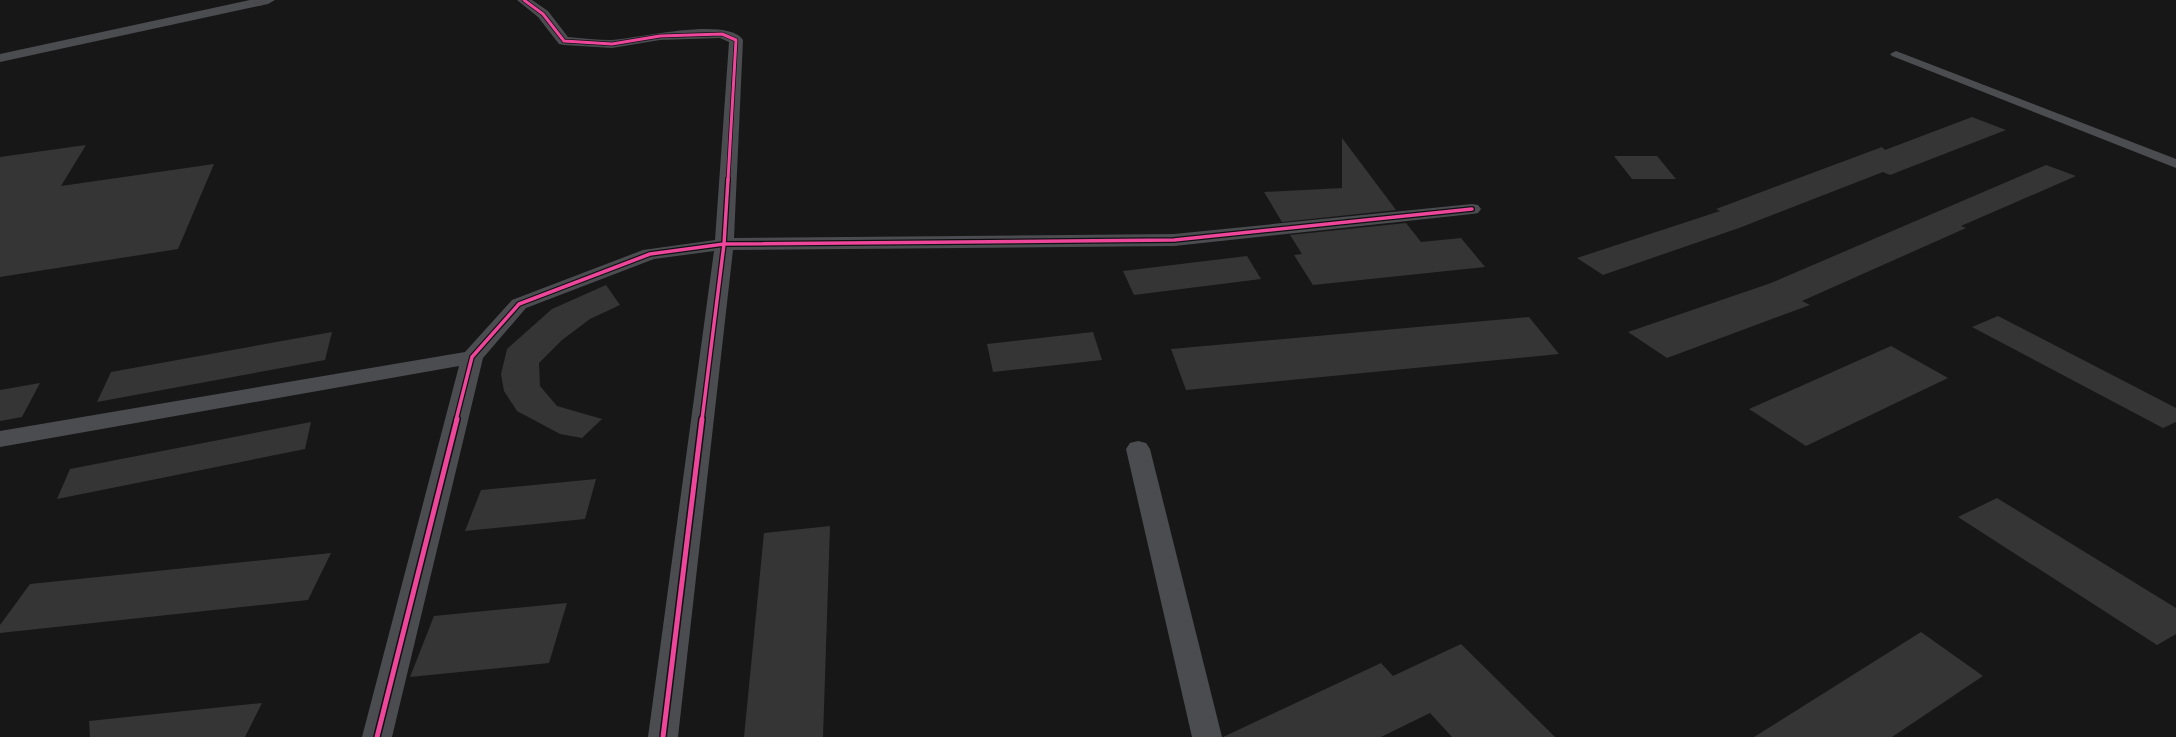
<svg xmlns="http://www.w3.org/2000/svg" width="2176" height="737" font-family="Lato,sans-serif">
  <style>
    .building { fill: #353536 }
    .lines { fill: none; stroke-linecap: round; stroke-linejoin: round }
    .lane { fill: #4b4c50; fill-rule: evenodd }
    .street { fill: #4b4c50; fill-rule: evenodd }
    .secondary { fill: #4a4a4e; fill-rule: evenodd }
    .cycleway-far2-casing { stroke: #111113; stroke-width: 4.5 }
    .cycleway-far1-casing { stroke: #111113; stroke-width: 6 }
    .cycleway-casing { stroke: #111113; stroke-width: 8 }
    .cycleway-far2 { stroke: #ed469a; stroke-width: 3 }
    .cycleway-far1 { stroke: #ed469a; stroke-width: 3.5 }
    .cycleway { stroke: #ed469a; stroke-width: 5 }
  </style>
  <rect width="100%" height="100%" fill="#171717"/>
  <g class="building">
    <path d="M1972,117L2006,130L1890,175L1883,172L1739,228L1603,275L1577,258L1720,211L1716,209L1882,147L1885,150Z"/>
    <path d="M1342,138L1396,210L1282,222L1264,192L1342,188Z"/>
    <path d="M86,145L61,186L214,164L178,249L0,277V157Z"/>
    <path d="M1614,156H1657L1676,179H1632Z"/>
    <path d="M2046,165L2076,176L1961,226L1966,228L1802,301L1810,305L1667,358L1628,332L1771,283Z"/>
    <path d="M1406,223L1421,242L1461,238L1485,267L1313,285L1294,255L1302,254L1290,235Z"/>
    <path d="M1247,256L1261,279L1134,295L1123,271Z"/>
    <path d="M606,285L620,305L590,319L562,340L539,363L540,386L557,406L602,419L582,438L560,434L517,411L504,391L501,374L507,349L552,309Z"/>
    <path d="M1998,316L2176,408V422L2163,428L1972,327Z"/>
    <path d="M1529,317L1559,354L1186,390L1171,349Z"/>
    <path d="M332,332L325,360L97,402L111,372Z"/>
    <path d="M1093,332L1102,360L993,372L987,344Z"/>
    <path d="M1891,346L1948,378L1806,446L1749,409Z"/>
    <path d="M40,383L22,417L0,421V390Z"/>
    <path d="M311,422L305,449L57,499L70,469Z"/>
    <path d="M596,479L585,519L465,531L481,490Z"/>
    <path d="M1997,498L2176,608V634L2157,645L1958,517Z"/>
    <path d="M830,526L823,737H744L764,533Z"/>
    <path d="M331,553L308,600L0,633V625L30,584Z"/>
    <path d="M567,603L549,663L410,677L434,616Z"/>
    <path d="M1921,632L1983,676L1892,737H1754Z"/>
    <path d="M1461,644L1555,737H1452L1430,713L1381,737H1223L1381,663L1393,676Z"/>
    <path d="M262,703L245,737H90L89,721Z"/>
  </g>
  <g class="lines">
    <path class="lane" d="M1896,51L2176,159V168L1892,56L1890,54Z"/>
    <g class="street">
      <path d="M250,0H275L268,4L0,62V54Z"/>
      <path d="M517,0H532L548,11L568,37C582,38 597,40 611,40C637,39 727,16 743,40L734,238L1174,234L1472,204L1478,205L1481,209L1478,213L1472,214L1174,246L733,250L678,737H648L714,251L654,259L526,308L483,358L392,737H362L459,366L0,447V431L465,352L512,300L643,250L715,240L729,42L720,38L660,40L612,48L564,45L559,44L538,17Z"/>
      <path d="M1138,441L1146,443L1150,449L1222,737H1192L1126,449L1130,443Z"/>
    </g>
    <path class="secondary" d="M251,0H265L267,2L260,6L255,5Z"/>
    <defs>
      <path id="cycleway-far2" d="M524,0L543,14L564,41L612,44L660,36L722,34L736,40L728,180"/>
      <g id="cycleway-far1">
        <path d="M456,420L472,357L519,304L650,254L724,244L1174,240L1472,209"/>
        <path d="M702,420L724,244L728,179"/>
      </g>
      <g id="cycleway">
        <path d="M377,737L457,419"/>
        <path d="M663,737L702,419"/>
      </g>
    </defs>
    <use href="#cycleway-far2" class="cycleway-far2-casing"/>
    <use href="#cycleway-far1" class="cycleway-far1-casing"/>
    <use href="#cycleway" class="cycleway-casing"/>
    <use href="#cycleway-far2" class="cycleway-far2"/>
    <use href="#cycleway-far1" class="cycleway-far1"/>
    <use href="#cycleway" class="cycleway"/>
  </g>
</svg>
